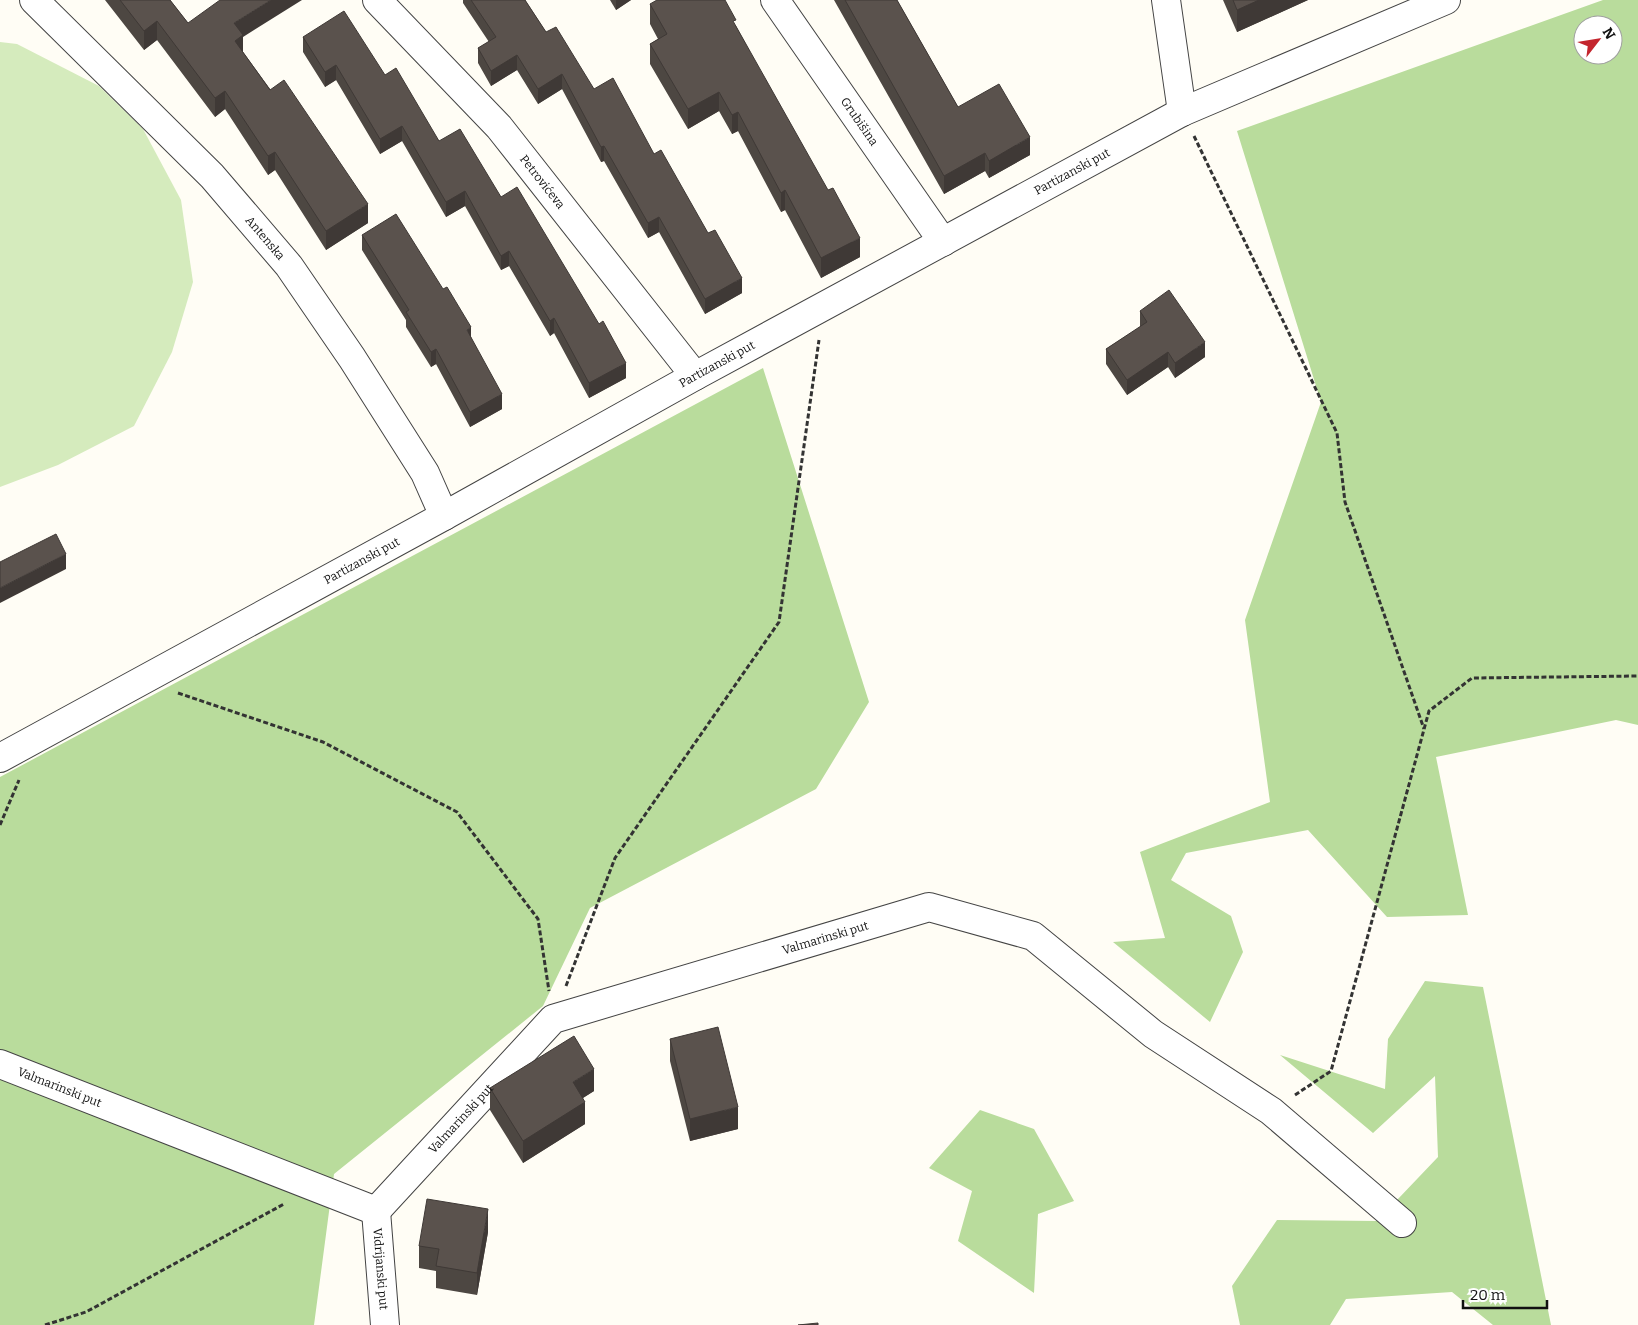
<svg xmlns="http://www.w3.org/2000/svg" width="1638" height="1325" font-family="Bitter,serif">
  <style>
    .green { fill: #d5ebbd }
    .forest { fill: #b9dc9c; fill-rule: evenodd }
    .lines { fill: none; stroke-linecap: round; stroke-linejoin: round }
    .minor-casing { stroke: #444; stroke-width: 30 }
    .path { stroke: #333; stroke-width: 3; stroke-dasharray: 5 2.5; stroke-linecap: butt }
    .minor { stroke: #fff; stroke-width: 28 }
    .wall { fill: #4d4742 }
    .shaded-wall { fill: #3f3936 }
    .building { fill: #5a524d; stroke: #3f3936 }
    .labels { text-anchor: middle; stroke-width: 5; stroke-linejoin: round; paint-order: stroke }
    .street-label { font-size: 12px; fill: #111; stroke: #fff }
  </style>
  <rect width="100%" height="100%" fill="#fffdf5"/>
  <path class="green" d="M0,42L17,44L99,86L143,129L181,200L193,282L172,352L134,426L58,465L0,487Z"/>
  <g class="forest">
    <path d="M1603,0H1638V725L1616,720L1436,757L1468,915L1387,917L1308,830L1186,853L1171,880L1231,916L1243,952L1210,1022L1113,942L1165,938L1140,852L1270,802L1245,620L1321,402L1237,131ZM1583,25H1613V55H1583Z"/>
    <path d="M763,368L869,702L816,789L590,908L543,1006L334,1174L314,1325H0V777Z"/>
    <path d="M1425,981L1483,987L1551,1325H1493L1452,1292L1346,1299L1330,1325H1240L1232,1286L1277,1220L1377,1221L1438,1157L1435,1076L1373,1133L1280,1055L1385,1089L1388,1039Z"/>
    <path d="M980,1110L1034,1129L1074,1201L1038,1214L1034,1293L958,1241L972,1191L929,1168Z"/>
  </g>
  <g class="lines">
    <defs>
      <g id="minor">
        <path id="s1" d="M34,0L212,176L289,266L352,358L425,473L444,516"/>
        <path id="s2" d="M377,0L499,127L695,376"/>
        <path id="s3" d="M775,0L943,242"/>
        <path d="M1166,0L1182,112"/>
        <path id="s4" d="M0,758L444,516L695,376L1182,112L1446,0"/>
        <path id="s5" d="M0,1064L376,1211L553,1019L929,907L1033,936L1153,1034L1271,1111L1402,1223"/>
        <path id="s6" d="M376,1211L385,1325"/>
      </g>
    </defs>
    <use href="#minor" class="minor-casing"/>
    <g class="path">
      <path d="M1194,136L1337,433L1345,502L1424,729"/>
      <path d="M178,693L323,742L457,812L538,919L549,991"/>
      <path d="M0,825L19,780"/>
      <path d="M566,986L615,858L779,622L819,340"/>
      <path d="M1295,1095L1331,1071L1429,711L1472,678L1638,676"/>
      <path d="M45,1325L86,1312L284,1204"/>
    </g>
    <use href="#minor" class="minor"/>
  </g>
  <g class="wall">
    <path d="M105,0H170L188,23L243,37V52L368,223L326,250L275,170L268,175L225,109L215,117L157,40L144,50Z"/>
    <path d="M463,0H525L546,32L594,89L654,154L742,293L705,314L659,232L648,238L604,161L601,162L562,89L538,104L517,70L491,86L478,63V48L489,42L463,3Z"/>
    <path d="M610,0H631L616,10Z"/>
    <path d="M834,0H897L958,107L1030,155L989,178L985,171L944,194Z"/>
    <path d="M1223,0H1308L1237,32Z"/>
    <path d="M650,4L736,26L860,257L821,278L785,210L781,212L738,131L732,134L719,111L688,129L650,64V44L658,39L650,24Z"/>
    <path d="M303,37L385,75L439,141L501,197L626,378L589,398L554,333L550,336L509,266L501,270L465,206L446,217L402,141L380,154L336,80L325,87L303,52Z"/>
    <path d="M362,235L471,337L502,409L470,427L436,364L431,367L406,327V320L362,250Z"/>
    <path d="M1140,311L1205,357L1175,378L1168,367L1127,395L1106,364V349L1140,327Z"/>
    <path d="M670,1039L738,1129L690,1141L670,1061Z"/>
    <path d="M490,1088L594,1091L583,1098L585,1124L523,1163L490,1110Z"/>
    <path d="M488,1232L477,1295L436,1288V1271L419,1268V1246Z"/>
  </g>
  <g class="shaded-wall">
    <path d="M271,0H302L243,37V54L235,60L234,23Z"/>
    <path d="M616,0H631L616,10Z"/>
    <path d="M1259,0H1308L1237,32V10Z"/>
    <path d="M157,21V40L144,50V31Z"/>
    <path d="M517,55V70L491,86V71Z"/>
    <path d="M336,65V80L325,87V72Z"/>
    <path d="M562,74V89L538,104V89Z"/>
    <path d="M225,91V109L215,117V98Z"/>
    <path d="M719,92V111L688,129V109Z"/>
    <path d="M738,112V131L732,134V115Z"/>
    <path d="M402,126V141L380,154V139Z"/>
    <path d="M1030,137V155L989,178V161Z"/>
    <path d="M604,146V161L601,162V147Z"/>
    <path d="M275,152V170L268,175V156Z"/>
    <path d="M985,153V171L944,194V176Z"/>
    <path d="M785,190V210L781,212V193Z"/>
    <path d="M465,191V206L446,217V202Z"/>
    <path d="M368,204V223L326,250V231Z"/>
    <path d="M659,217V232L648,238V223Z"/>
    <path d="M860,238V257L821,278V258Z"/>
    <path d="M509,251V266L501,270V256Z"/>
    <path d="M742,278V293L705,314V299Z"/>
    <path d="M554,318V333L550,336V321Z"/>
    <path d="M471,327V342L467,330Z"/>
    <path d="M1205,342V357L1175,378V363Z"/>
    <path d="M436,349V364L431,367V352Z"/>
    <path d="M1168,352V367L1127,395V380Z"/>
    <path d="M626,363V378L589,398V383Z"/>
    <path d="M502,394V409L470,427V412Z"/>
    <path d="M66,554V569L0,603V588Z"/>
    <path d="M594,1069V1091L573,1104V1082Z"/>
    <path d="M585,1102V1124L523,1163V1141Z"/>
    <path d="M738,1107V1129L690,1141V1119Z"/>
    <path d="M488,1209V1232L477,1295V1273Z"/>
  </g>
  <g class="building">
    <path d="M120,0H170L188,23L220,0H271L234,23L243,35L235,41L270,90L284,80L368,204L326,231L275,152L268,156L225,91L215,98L157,21L144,31Z"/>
    <path d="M471,0H525L546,32L556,27L594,89L613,78L654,154L661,150L708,233L715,230L742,278L705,299L659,217L648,223L604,146L601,147L562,74L538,89L517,55L491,71L478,48L496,37Z"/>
    <path d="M657,0H725L736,20L733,21L828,190L833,188L860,238L821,258L785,190L781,193L738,112L732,115L719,92L688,109L650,44L667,34L650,4Z"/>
    <path d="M845,0H897L958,107L999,84L1030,137L989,161L985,153L944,176Z"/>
    <path d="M1233,0H1259L1237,10Z"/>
    <path d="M344,11L385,75L396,68L439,141L460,129L501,197L517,187L599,324L603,321L626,363L589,383L554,318L550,321L509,251L501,256L465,191L446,202L402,126L380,139L336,65L325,72L303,37Z"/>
    <path d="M396,214L443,289L447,287L471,327L467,330L502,394L470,412L436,349L431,352L406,312L409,310L362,235Z"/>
    <path d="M1169,290L1205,342L1175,363L1168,352L1127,380L1106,349L1147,322L1140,311Z"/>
    <path d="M56,534L66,554L0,588V562Z"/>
    <path d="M718,1027L738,1107L690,1119L670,1039Z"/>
    <path d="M574,1036L594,1069L573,1082L585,1102L523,1141L490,1088Z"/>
    <path d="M427,1199L488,1209L477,1273L436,1266L439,1249L419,1246Z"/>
    <path d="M818,1323V1325H798Z"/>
  </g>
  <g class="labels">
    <g class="street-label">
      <text dy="4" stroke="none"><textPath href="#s3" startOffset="148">Grubišina</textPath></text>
      <text dy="4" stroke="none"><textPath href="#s4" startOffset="1222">Partizanski put</textPath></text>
      <text dy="4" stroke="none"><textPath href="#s2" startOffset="246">Petrovićeva</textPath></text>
      <text dy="4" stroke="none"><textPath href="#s1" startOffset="332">Antenska</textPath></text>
      <text dy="4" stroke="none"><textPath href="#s4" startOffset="818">Partizanski put</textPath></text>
      <text dy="4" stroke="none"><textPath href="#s4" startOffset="412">Partizanski put</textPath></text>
      <text dy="4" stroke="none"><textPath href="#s5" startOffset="949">Valmarinski put</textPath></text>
      <text dy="4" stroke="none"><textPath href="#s5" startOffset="64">Valmarinski put</textPath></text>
      <text dy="4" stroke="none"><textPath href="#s5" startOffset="529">Valmarinski put</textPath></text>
      <text dy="4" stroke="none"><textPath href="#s6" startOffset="58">Vidrijanski put</textPath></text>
    </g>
  </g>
  <g transform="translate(1598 40) rotate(59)"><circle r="24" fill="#ffffff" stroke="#a0a0a0"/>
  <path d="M0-4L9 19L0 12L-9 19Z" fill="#c4262e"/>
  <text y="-8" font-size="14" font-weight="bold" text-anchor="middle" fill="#111111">N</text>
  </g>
  <path d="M1463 1300v8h84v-8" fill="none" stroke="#111111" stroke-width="2.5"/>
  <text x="1470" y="1300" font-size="15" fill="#111111" stroke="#ffffff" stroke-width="4" paint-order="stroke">20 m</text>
</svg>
